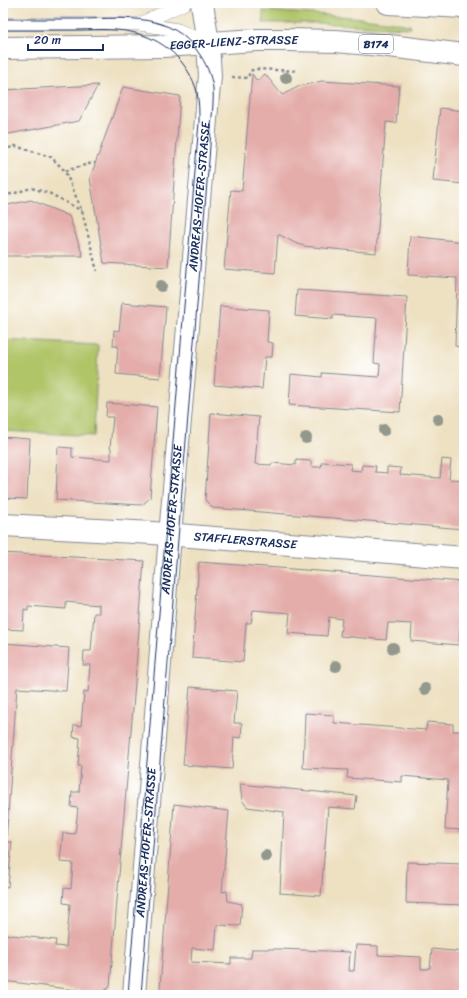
<svg xmlns="http://www.w3.org/2000/svg" width="467" height="998" font-family="Sriracha,sans-serif">
  <style>
    .green { fill: #b0c468; stroke: #667a63 }
    .building { fill: #e4adaa }
    .lines { fill: none; stroke-linecap: round; stroke-linejoin: round }
    .service-casing { stroke: #848890; stroke-width: 14 }
    .minor-casing { stroke: #848890; stroke-width: 24 }
    .tertiary-casing { stroke: #848890; stroke-width: 24 }
    .primary-casing { stroke: #848890; stroke-width: 24 }
    .path { stroke: #848890; stroke-width: 2.5; stroke-dasharray: 3 3; stroke-linecap: butt }
    .service { stroke: #fff; stroke-width: 13 }
    .minor { stroke: #fff; stroke-width: 22 }
    .tertiary { stroke: #fff; stroke-width: 22 }
    .primary { stroke: #fff; stroke-width: 22 }
    .tram { stroke: #1b2f5e; stroke-width: 1 }
    .tree { fill: #93988d }
    .labels { text-anchor: middle; stroke-width: 3; stroke-linejoin: round; paint-order: stroke }
    .shield { fill: #fff; stroke: #5f6d8e; stroke-width: 1 }
    .shield-label { font-size: 11px; font-weight: bold; fill: #1b2f5e }
    .street-label { font-size: 12px; fill: #1b2f5e; stroke: #fff }
  </style>
  <rect width="100%" height="100%" fill="#fff"/>
  <filter id="ink" filterUnits="userSpaceOnUse"><feTurbulence type="fractalNoise" baseFrequency=".025" numOctaves="2"/><feDisplacementMap in="SourceGraphic" scale="8" xChannelSelector="R" yChannelSelector="G"/><feConvolveMatrix kernelMatrix="1 2 1 2 8 2 1 2 1" color-interpolation-filters="sRGB"/></filter>
  <filter id="wash" filterUnits="userSpaceOnUse"><feTurbulence type="fractalNoise" baseFrequency=".012" numOctaves="4" result="noise"/><feDisplacementMap in="SourceGraphic" scale="16" xChannelSelector="R" yChannelSelector="G"/><feGaussianBlur stdDeviation="0.9" result="paint"/><feColorMatrix in="noise" values="0 0 0 0 0 0 0 0 0 0 0 0 0 0 0 0 0 1.4 0 .05"/><feComposite in="paint" operator="in"/></filter>
  <g filter="url(#wash)">
    <rect width="100%" height="100%" fill="#eee1c2"/>
    <g class="green">
      <path d="M263,11C312,14 362,16 410,25L411,28H407L313,23H263Z"/>
      <path d="M3,340L98,345L94,436L3,431Z"/>
    </g>
    <g id="blocks">
      <g class="building">
        <path d="M252,74L257,81L265,74L282,95L300,86L322,81L399,86L396,123L386,122L376,253L313,247L304,246L295,243L278,234L275,273L224,269L231,190L242,191Z"/>
        <path d="M98,85L79,121L3,135V90Z"/>
        <path d="M123,87L180,96L168,267L104,263L90,178Z"/>
        <path d="M440,108L464,111V184L433,181Z"/>
        <path d="M31,200L69,216L83,256H3V206Z"/>
        <path d="M410,236L464,242V348L455,346L457,278L408,275Z"/>
        <path d="M297,290L407,297L400,412L289,405L291,374L322,377V373L379,377L380,364L374,363L377,318L333,315V319L295,316Z"/>
        <path d="M122,303L166,307L160,378L116,374L118,346H113L114,330L119,331Z"/>
        <path d="M220,306L269,310L267,342L273,343L272,357H265L262,389L214,385Z"/>
        <path d="M463,391L464,392V415H462Z"/>
        <path d="M107,403L157,407L150,498L142,505L56,500L58,447L72,448V457L111,460V448H110L113,417H106Z"/>
        <path d="M211,413L259,417L255,464L271,465L272,463L296,465V460L311,461V467H321L322,462L351,464L350,470L361,471L362,465L376,466L375,472L387,473V467L401,468L400,475L440,478L442,459L451,460L449,479L464,480V529L213,508L205,500Z"/>
        <path d="M3,437L30,439L27,499L3,498Z"/>
        <path d="M3,553L144,561L134,696L122,838L110,987L101,993L3,981V934L56,940L55,946L66,947L70,904L63,903L64,888L71,889L73,863L60,862L63,833L75,834L78,808L71,807L72,792H79L81,766H78L80,738L73,737L74,725L81,726L84,692H88L90,665H83L84,651H91L94,613H99V605L66,602V609L28,606V610L24,609L23,630L3,629Z"/>
        <path d="M199,562L464,582V628H460L459,645L411,641L412,624L394,623H388L386,640L340,636L342,619L329,617L327,636L288,633L290,613L253,610L251,623H246L243,662L192,658Z"/>
        <path d="M3,643L69,648L66,691L17,688L6,842H12L8,887L3,886Z"/>
        <path d="M190,687L237,691L234,723H242L241,738L234,737L232,769L183,765Z"/>
        <path d="M305,713L334,715V723L426,730L427,722L453,724V731H464V830L445,829L448,780L402,776V782L347,778L348,770L303,768Z"/>
        <path d="M240,784L357,796L355,809L328,807L321,896L280,893L284,812L247,807L242,800Z"/>
        <path d="M174,804L229,811L222,892L227,891L228,901L242,904L240,926L217,925L215,950L192,948L191,962L231,964V958H251L252,949H280L350,952L349,971H354L356,945L378,946V955L421,957V969H427L430,968L432,949L464,952V995H167L160,988Z"/>
        <path d="M407,862L464,864V905L406,903Z"/>
      </g>
    </g>
  </g>
  <g filter="url(#ink)">
    <use href="#blocks" fill-opacity="0" stroke="#848890" stroke-width="1"/>
    <g class="lines">
      <defs>
        <g id="service">
          <path d="M3,24H140L178,30L202,41"/>
          <path d="M140,24L185,3"/>
        </g>
        <g id="minor">
          <path id="s1" d="M3,525L153,533L464,558"/>
        </g>
        <g id="tertiary">
          <path id="s2" d="M134,995L170,535L208,96L210,76L208,44"/>
        </g>
        <g id="primary">
          <path d="M202,3L208,44"/>
          <path d="M388,3L464,7"/>
          <path id="s3" d="M3,48L164,46L256,40H287L336,41L381,45L464,55"/>
        </g>
      </defs>
      <use href="#service" class="service-casing"/>
      <use href="#minor" class="minor-casing"/>
      <use href="#tertiary" class="tertiary-casing"/>
      <use href="#primary" class="primary-casing"/>
      <g class="path">
        <path d="M232,77L248,78L250,71L255,69L298,71"/>
        <path d="M3,150L15,146L51,157L65,171L82,211L97,271"/>
        <path d="M65,171L92,163H95"/>
        <path d="M3,195L12,194L31,188L49,193L82,211"/>
      </g>
      <use href="#service" class="service"/>
      <use href="#minor" class="minor"/>
      <use href="#tertiary" class="tertiary"/>
      <use href="#primary" class="primary"/>
      <g class="tram">
        <path d="M3,19C30,19 58,19 85,19C126,18 172,13 198,52C206,63 211,75 213,88C214,101 212,115 211,128C210,146 209,164 207,182L141,995"/>
        <path d="M3,30C26,30 50,30 73,30C92,30 112,28 131,32C162,38 188,60 197,92C199,102 199,112 199,122L128,995"/>
      </g>
    </g>
    <g class="tree">
      <circle cx="286" cy="78" r="6"/>
      <circle cx="161" cy="286" r="6"/>
      <circle cx="438" cy="419" r="6"/>
      <circle cx="384" cy="430" r="6"/>
      <circle cx="306" cy="438" r="6"/>
      <circle cx="393" cy="648" r="6"/>
      <circle cx="336" cy="666" r="6"/>
      <circle cx="425" cy="689" r="6"/>
      <circle cx="266" cy="856" r="6"/>
    </g>
  </g>
  <g class="labels">
    <rect class="shield" x="359" y="35" width="34" height="18" rx="3"/>
    <g class="shield-label">
      <text x="376" y="48">B174</text>
    </g>
    <g class="street-label">
      <text dy="4" stroke="none"><textPath href="#s3" startOffset="231">EGGER-LIENZ-STRASSE</textPath></text>
      <text dy="4" stroke="none"><textPath href="#s2" startOffset="801">ANDREAS-HOFER-STRASSE</textPath></text>
      <text dy="4" stroke="none"><textPath href="#s2" startOffset="477">ANDREAS-HOFER-STRASSE</textPath></text>
      <text dy="4" stroke="none"><textPath href="#s1" startOffset="243">STAFFLERSTRASSE</textPath></text>
      <text dy="4" stroke="none"><textPath href="#s2" startOffset="153">ANDREAS-HOFER-STRASSE</textPath></text>
    </g>
  </g>
  <rect width="467" height="998" fill="none" stroke="#fff" stroke-width="16"/>
  <path d="M28 44v6h75v-6" fill="none" stroke="#1b2f5e" stroke-width="2"/>
  <text x="34" y="44" font-size="12" fill="#1b2f5e" stroke="#ffffff" stroke-width="3" paint-order="stroke">20 m</text>
</svg>
